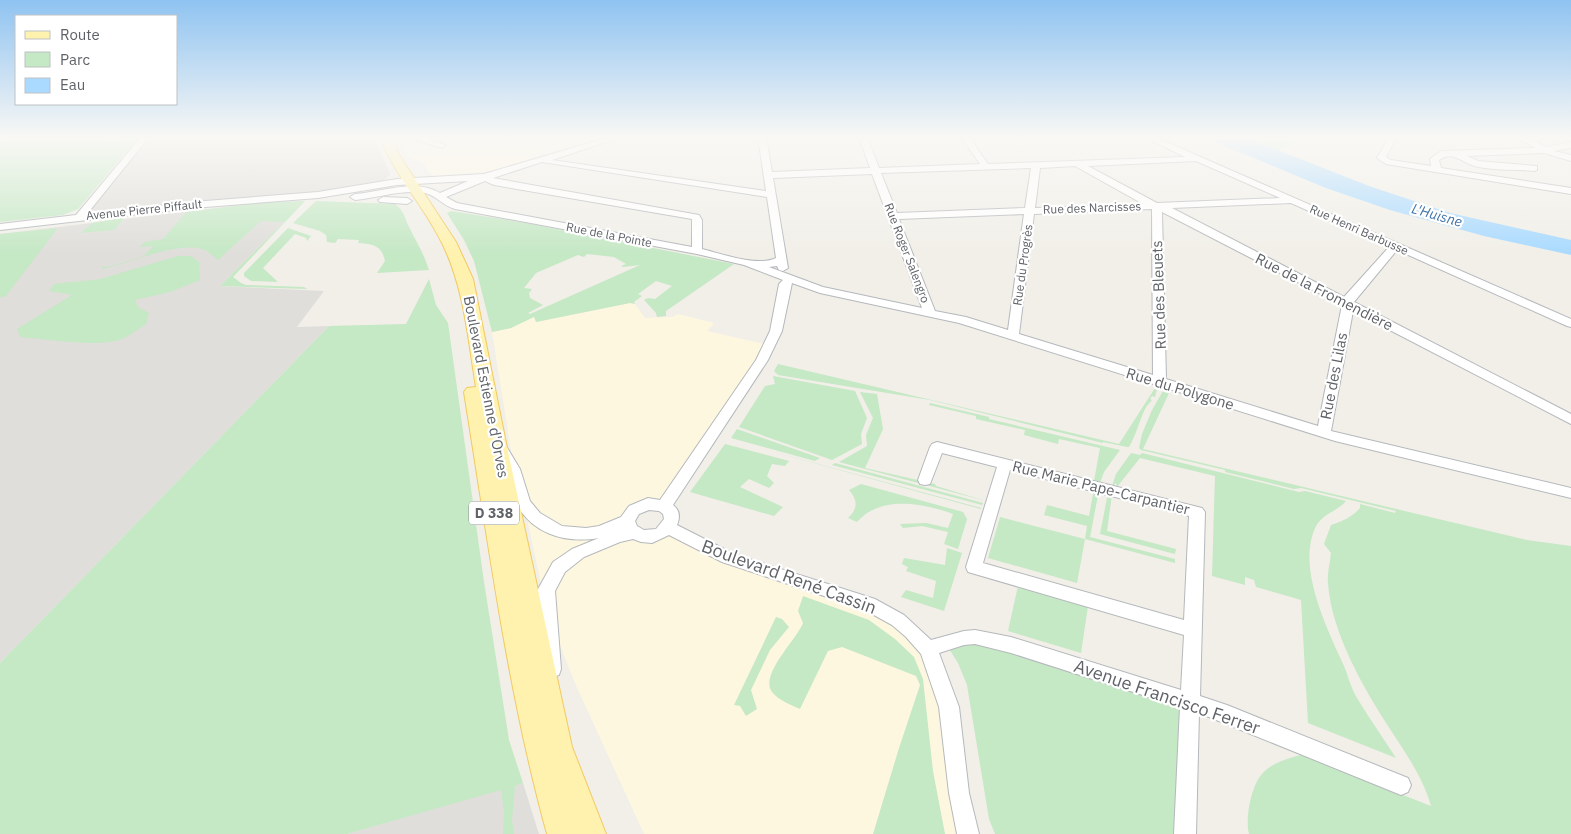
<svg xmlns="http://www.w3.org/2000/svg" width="1571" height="834" font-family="'IBM Plex Sans',sans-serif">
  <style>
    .commercial { fill: #fef7e0 }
    .industrial { fill: #e0deda }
    .green { fill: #c5e8c5; fill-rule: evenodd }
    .water { fill: #aadaff }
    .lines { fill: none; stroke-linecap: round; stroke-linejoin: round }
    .minor-casing { stroke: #b5b8bc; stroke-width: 2 }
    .major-casing { stroke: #f2c960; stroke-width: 2 }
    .minor { fill: #fff; fill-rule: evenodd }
    .major { fill: #fff2af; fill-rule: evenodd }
    .labels { text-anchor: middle; stroke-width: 4.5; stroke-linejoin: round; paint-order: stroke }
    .far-street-label { font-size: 12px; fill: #5f6368; stroke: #fff }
    .far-water-label { font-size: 14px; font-style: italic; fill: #4174aa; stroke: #fff }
    .shield { fill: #fff; stroke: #8f9295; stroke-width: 1 }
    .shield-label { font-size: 14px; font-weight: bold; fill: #5f6368 }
    .street-label { font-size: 15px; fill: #5f6368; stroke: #fff }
    .near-street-label { font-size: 18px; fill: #5f6368; stroke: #fff }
  </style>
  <rect width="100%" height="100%" fill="#f1efe8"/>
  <g class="commercial">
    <path d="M397,137H575L591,142L500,170L439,176L431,175L423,163L407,157Z"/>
    <path d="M630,303L635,304L645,318L673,317L678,314L714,323L707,331L764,344L756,359L762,360L664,506L648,504L628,526L656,536L680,534L869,604L928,649L968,834H644L576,685L548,616L524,504L514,469L492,332L511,328L534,316L537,322Z"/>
  </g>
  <g class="industrial">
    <path d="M145,137H374L383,159L391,174L380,184L358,189L79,218Z"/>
    <path d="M305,201L220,286L324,291L297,327L329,326L0,663V234L259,203Z"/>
    <path d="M523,783L539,834H347Z"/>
  </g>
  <g class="green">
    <path d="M16,137H109L108,139L139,137L78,209L63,215L0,222V139Z"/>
    <path d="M1262,137H1313L1279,150L1254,140Z"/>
    <path d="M305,201L233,277L241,283L246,285L304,287L307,289L220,286L284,222L261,221L218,260C213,256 208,251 202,249C174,242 130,263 103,269L102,266L108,267L144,256L153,246L139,247L145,242L163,239L186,212L259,203Z"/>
    <path d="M316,201L395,204C404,210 405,219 409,227C417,243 423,252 429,270L377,273L385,261C382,245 372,244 358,243L359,240L338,239L335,243L327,242L326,235L320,231L293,223Z"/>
    <path d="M451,211L527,223L734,264L666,311V316L657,317L656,313L644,300L648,298L655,299L672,286L656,281L638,294L642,296L634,302L635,304L630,303L536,322L534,317L511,328L492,332L474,261L464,240L447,213ZM587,254L614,257L626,264L621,266L623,267L640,265L530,314L528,313L543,305L530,298L529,293L532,289L524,288L536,273L578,255L584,257Z"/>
    <path d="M125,217L114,230L81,233L92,223Z"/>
    <path d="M58,228L5,297H0V234Z"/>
    <path d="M288,228L311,236L307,241L306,238L295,234L263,268L278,282L251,281L244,276V273Z"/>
    <path d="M178,256H191L199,262L200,280L170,292L135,300L138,307L149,313L146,324C138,329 131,335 122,339C100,348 46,339 20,337L17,329L72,295L49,291L54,284L100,279Z"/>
    <path d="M429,279L436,305L448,323L484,582L509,740L523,783L515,786L512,820L514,834H503L504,812L501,790L347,834H0V663L329,326L406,324Z"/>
    <path d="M778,364L1119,444L1155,388L1157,389L1155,397L1152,396L1150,399L1152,400C1150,403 1146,406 1145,409C1139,422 1136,435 1129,447H1127L1103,442V443L930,400L778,375L774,371Z"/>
    <path d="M773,376L855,391L867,418L861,434L862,444L832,460L739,427L765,386L775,384Z"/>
    <path d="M1163,391L1169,393L1143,449L1527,540L1571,546V834H1249C1245,819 1251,786 1262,774C1271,763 1289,758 1301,755L1431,806C1423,777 1406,754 1390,729C1364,689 1331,632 1328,583C1327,574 1330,562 1331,553L1324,544L1331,525C1343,521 1352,517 1360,508V504L1395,513L1396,511L1301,488L1294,489L1225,472V470L1141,450L1139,448L1142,434L1152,410Z"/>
    <path d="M860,392L877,394L883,429L865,468L935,484L936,486L986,501L839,462L867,446L866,435L873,418Z"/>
    <path d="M930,403L989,417V419L1120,450L1104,472L1100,483L1094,481L1100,448L1059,439L1058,444L1024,435L1025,430L976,419V416L929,405Z"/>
    <path d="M737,429L820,458L815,461L731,438Z"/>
    <path d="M730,440L981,508V509Z"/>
    <path d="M725,444L789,461L785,466L772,464L767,476L774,483L769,488L749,479L740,487L783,507L774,516L690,492Z"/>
    <path d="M1131,453L1140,455L1142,453L1299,492L1305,491L1346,501C1337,512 1322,513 1315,528C1297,569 1327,628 1344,666C1348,676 1351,688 1357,698C1369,718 1383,738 1396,758L1308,723L1301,600L1256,587L1254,580L1245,577V585L1212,576L1215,476L1140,458L1117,487L1116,483L1112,486L1116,474Z"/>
    <path d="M835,463L983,503L982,505L832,465Z"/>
    <path d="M861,484L963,512L967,519L958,549L944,544L948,532L922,526L903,528L900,524L926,523L948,528L953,514C923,503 880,495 857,522L848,518C858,509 858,500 849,490Z"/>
    <path d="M1094,489L1099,490L1090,537L1175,559V563L1085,539L1077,583L988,558L1000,517L1085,539L1087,526L1044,515L1047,505L1089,516Z"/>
    <path d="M1108,493L1112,494L1107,531L1176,549L1175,554L1100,534Z"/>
    <path d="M947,548L962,553L944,611L901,597L906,590L933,598L936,581L906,571L908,567L902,564L904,558L945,565Z"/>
    <path d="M1018,586L1088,606L1081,653L1008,631Z"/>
    <path d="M803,596L869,620L895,639L914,657L923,679L933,771L945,834H873L899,748L920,685L916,676L842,647L828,651L800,709C791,705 778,700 772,692C759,675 797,639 803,623L798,611Z"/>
    <path d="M776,617L782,619L789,627L770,650L751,690L757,709L746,716L740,706L734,705Z"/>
    <path d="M964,638L1190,702L1185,834H995L989,819L967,685L958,663L946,644Z"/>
  </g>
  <path class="water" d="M1203,137H1245L1369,186L1450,213L1571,240V255L1484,236L1390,210L1326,188Z"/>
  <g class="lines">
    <defs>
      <g id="minor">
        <path d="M141,137H149L87,214L193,202L318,192L397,179L484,174L609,137H621L552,160L766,191L758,137H766L772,172L870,168L859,137H867L879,168L980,164L961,137H969L988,164L1185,157L1144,137H1155L1571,319V327L1567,326L1397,250L1354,302L1571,414V424L1353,311L1331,431L1571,488V498L1335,441L959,323L820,293L792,283L782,331L768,360L673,505C680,510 680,518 677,525L734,554L875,599L904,615L931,640L964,631L975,630L1011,637L1181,690L1184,635L968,572L966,567L997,467L942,453L930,484L925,485L920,484L918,480L930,447L932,444L937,442L1202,508L1205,512L1200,696L1227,705L1408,778L1411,785L1408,792L1401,795L1199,713L1196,834H1174L1180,707L1011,653L975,644L964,645L939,653L959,707L969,793L979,834H957L949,793L939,707L921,654L906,637L892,625L863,609L722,562L669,535L652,543L641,542L633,539L620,542L584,557L565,572L555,591L561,669L559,675L552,677L545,675L543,669L537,591L553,562L572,549L599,538C564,544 529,533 514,499C511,491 510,481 507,473C504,464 499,457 494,449L496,446H506L520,469L530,501L540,513L562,526L586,528L599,526L621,517L629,506L648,498L660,500L756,360L770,331L779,284L783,280L744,265L697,254L455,209C443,206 436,195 425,193C403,189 377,198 355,200L350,197L355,194C381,192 416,178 440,193L468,181L397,185L318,198L193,208L0,230V224L76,215ZM1196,161L1280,198L1157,203L1088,166ZM542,162L767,197L776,258C758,267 722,254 702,249V220L699,215L493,178ZM1075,166L1143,204L1035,208L1040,168ZM1031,168L1025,208L897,213L881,173ZM872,174L922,308L823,287L769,267L777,266L779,270L783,271L788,268L773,178ZM485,181L494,185L692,219V247L457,203L446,197ZM1291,203L1389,247L1344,297L1172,208ZM1152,209L1153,375L1019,334L1034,214ZM1162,212L1342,305L1318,426L1166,379ZM1024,214L1008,330L966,317L935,311L899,219ZM1010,470L1189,516L1184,620L983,563ZM649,510L659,511L663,514L664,519L656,529L644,530L637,526L635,521L639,514Z"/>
        <path d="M411,137H423L446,145L442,148L412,139Z"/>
        <path d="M1389,137H1397L1386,157L1391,160L1431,166L1430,159L1441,151L1535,148L1516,137H1526L1547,147L1571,142V148L1554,151L1571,155V161L1544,153L1467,156L1478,161L1537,166V170L1534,171C1515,169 1493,171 1475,166C1462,163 1453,150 1439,160L1441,168L1571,188V194L1386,164L1377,158Z"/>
        <path d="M383,197L407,198L412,201L407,204L380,202L378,200Z"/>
      </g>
      <path id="major" d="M380,137H392L399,155L456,242L473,279L505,438L572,747L606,834H547C507,689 488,540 464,392L467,388L476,387C468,339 464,287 442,243C424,206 395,176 380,137Z"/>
    </defs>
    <use href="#minor" class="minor-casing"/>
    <use href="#major" class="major-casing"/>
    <use href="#minor" class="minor"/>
    <use href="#major" class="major"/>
  </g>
  <linearGradient id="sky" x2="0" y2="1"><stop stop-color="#8fc3f1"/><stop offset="0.54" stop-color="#f9f8f5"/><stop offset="1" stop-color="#f9f8f5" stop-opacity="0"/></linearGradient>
  <rect width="1571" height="254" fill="url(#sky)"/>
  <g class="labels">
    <g class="far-street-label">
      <text transform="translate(1092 208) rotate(-2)" y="4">Rue des Narcisses</text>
      <text transform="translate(144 210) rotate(-6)" y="4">Avenue Pierre Piffault</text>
      <text transform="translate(1359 230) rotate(24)" y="4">Rue Henri Barbusse</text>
      <text transform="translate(609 235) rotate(11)" y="4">Rue de la Pointe</text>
      <text transform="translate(907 253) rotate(69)" y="4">Rue Roger Salengro</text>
      <text transform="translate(1023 265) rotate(-82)" y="4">Rue du Progrès</text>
    </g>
    <g class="far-water-label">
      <text transform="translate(1437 215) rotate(16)" y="5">L'Huisne</text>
    </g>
    <rect class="shield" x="469" y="501.5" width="50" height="23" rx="4"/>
    <g class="shield-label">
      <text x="494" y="518">D 338</text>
    </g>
    <g class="street-label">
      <text transform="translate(1324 292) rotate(27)" y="5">Rue de la Fromendière</text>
      <text transform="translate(1159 295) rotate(-92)" y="5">Rue des Bleuets</text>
      <text transform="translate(1334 376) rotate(-79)" y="5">Rue des Lilas</text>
      <text transform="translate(486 387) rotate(79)" y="5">Boulevard Estienne d'Orves</text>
      <text transform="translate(1180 389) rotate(17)" y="5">Rue du Polygone</text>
      <text transform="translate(1101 488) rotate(14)" y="5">Rue Marie Pape-Carpantier</text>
    </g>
    <g class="near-street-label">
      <text transform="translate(789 577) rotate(20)" y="6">Boulevard René Cassin</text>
      <text transform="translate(1167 697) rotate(19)" y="6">Avenue Francisco Ferrer</text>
    </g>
  </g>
  <rect x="15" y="15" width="162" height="90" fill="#ffffff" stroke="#bfc1c3"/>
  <rect x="25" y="31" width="25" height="8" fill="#fff2af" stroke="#bfc1c3"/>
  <text x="60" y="40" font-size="15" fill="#5f6368">Route</text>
  <rect x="25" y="52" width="25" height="15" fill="#c5e8c5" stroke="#bfc1c3"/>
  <text x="60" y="65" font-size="15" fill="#5f6368">Parc</text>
  <rect x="25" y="78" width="25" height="15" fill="#aadaff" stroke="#bfc1c3"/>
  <text x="60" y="90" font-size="15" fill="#5f6368">Eau</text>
</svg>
